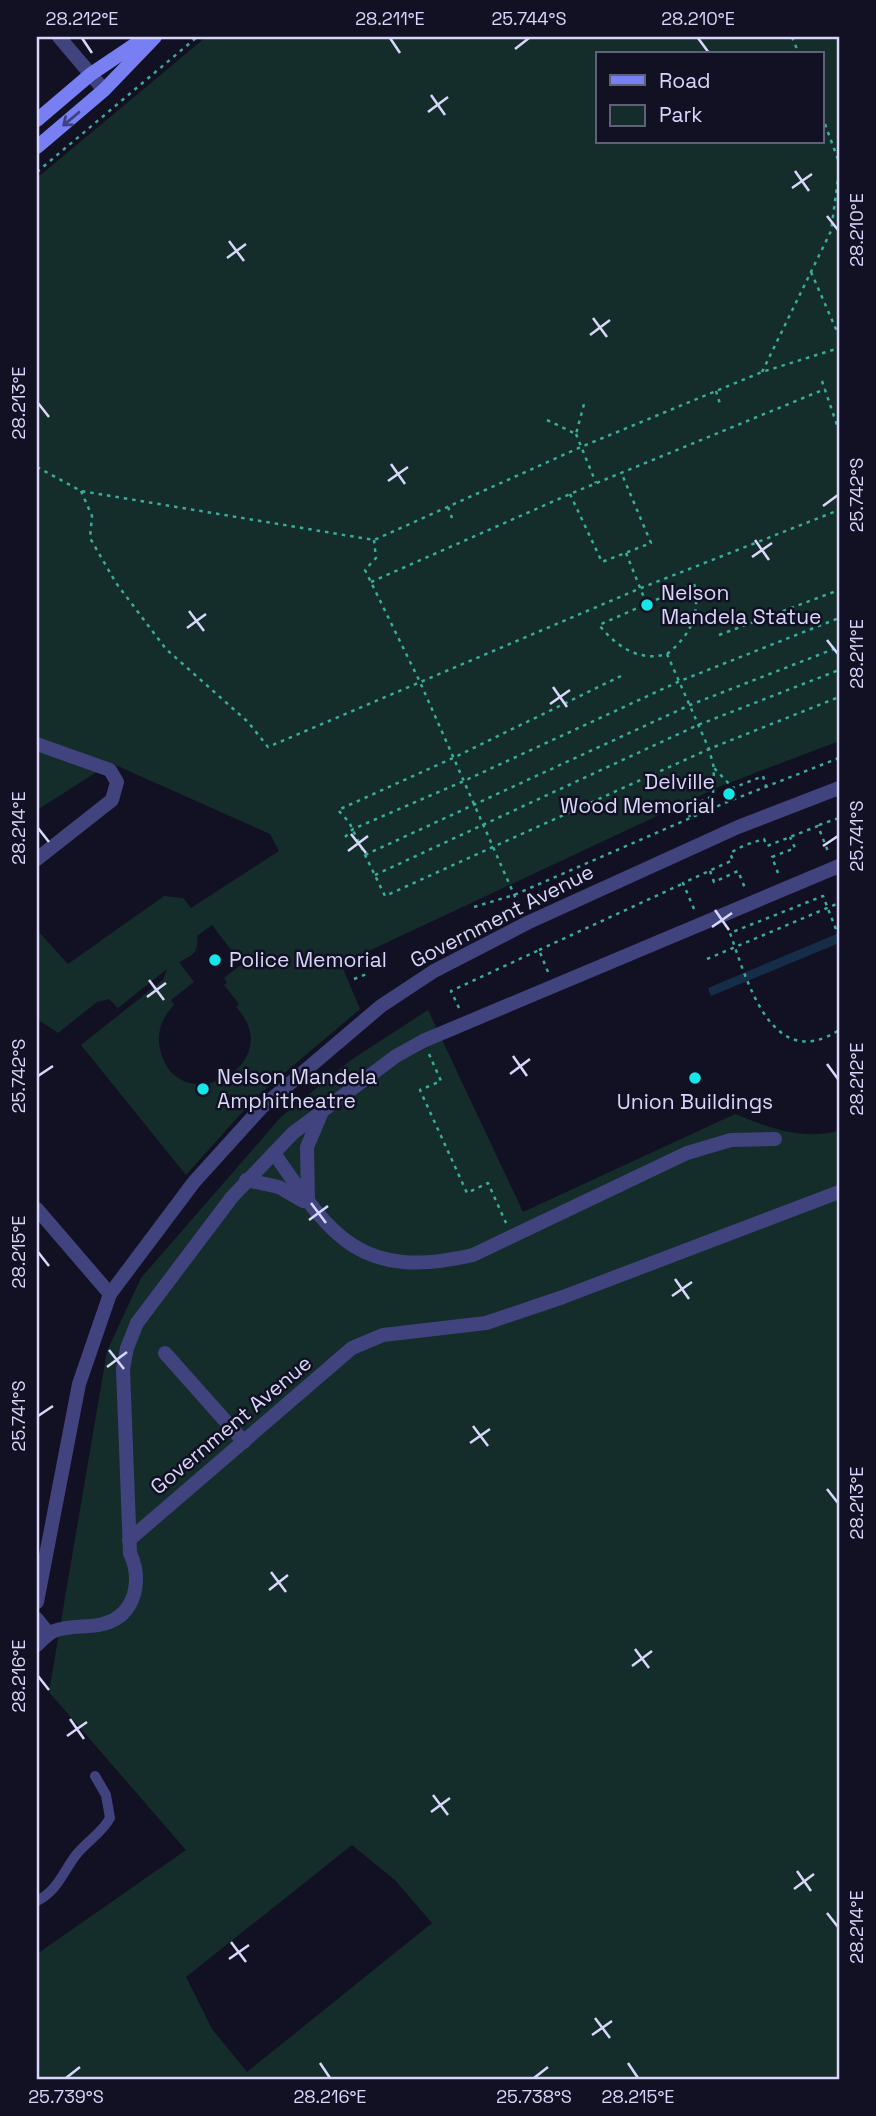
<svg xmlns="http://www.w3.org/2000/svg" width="876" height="2116" font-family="'Space Grotesk',sans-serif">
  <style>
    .green { fill: #142d2a; fill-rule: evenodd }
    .water { fill: #152d49 }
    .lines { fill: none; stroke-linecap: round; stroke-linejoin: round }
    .path { stroke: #3aac9b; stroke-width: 2.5; stroke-dasharray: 3.5 5; stroke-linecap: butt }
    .service { stroke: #40437e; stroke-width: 10 }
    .minor { stroke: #40437e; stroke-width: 14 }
    .secondary { stroke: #777ff2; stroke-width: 14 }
    .oneway { stroke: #3f4280 }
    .ticks { fill: none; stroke: #d8d7fb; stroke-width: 2.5 }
    .poi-dot { fill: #16e6e8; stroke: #121123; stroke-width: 2.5 }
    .labels { text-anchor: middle; stroke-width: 5; stroke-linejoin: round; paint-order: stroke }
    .poi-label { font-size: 21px; fill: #d8d7fb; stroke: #121123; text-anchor: start }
    .street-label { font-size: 21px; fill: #d8d7fb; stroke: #121123 }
    .neatline { fill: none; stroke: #d8d7fb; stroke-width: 2.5 }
    .ticks-label { font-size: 18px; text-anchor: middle; fill: #d8d7fb }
  </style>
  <rect width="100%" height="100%" fill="#121123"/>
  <g class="green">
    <path d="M206,37H839V741L721,786L341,964L360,1009L255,1098L186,1175L81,1045L163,980L167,969L118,1008L109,999L97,1002L58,1033L37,1019V930L68,964L164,896L183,898L191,908L279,851L270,834L111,763L37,810V178ZM598,54H822V142H598ZM212,925L242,964L224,978L227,983L224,985L239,1004L236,1007C291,1066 176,1123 160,1049C156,1033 162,1017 174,1005L171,1000L194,982L179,962C193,955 199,953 197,936Z"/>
    <path d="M428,1010L523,1212L735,1114C773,1129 799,1140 839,1131V2079H37V1954L186,1850L49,1692L107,1351L141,1278L281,1117L351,1060ZM352,1845L395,1880L432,1923L247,2072L212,2029L186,1977Z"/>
  </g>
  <path class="water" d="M839,933V943L711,996L708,988Z"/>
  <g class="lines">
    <g class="path">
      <path d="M792,37L799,54"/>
      <path d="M822,116L839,162"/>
      <path d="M37,172L197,37"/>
      <path d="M811,272L839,336"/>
      <path d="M762,372L831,231L839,172"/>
      <path d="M822,381L839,431"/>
      <path d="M716,391L720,404"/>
      <path d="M547,420L576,434L584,404"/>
      <path d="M576,434L596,483"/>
      <path d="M37,467L81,491L374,540L581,447L762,372L839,348"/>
      <path d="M81,491L92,516L90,538L116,583L166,649L248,722L268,747L641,588L839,510"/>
      <path d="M570,494L602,562L651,543L621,472"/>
      <path d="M448,507L452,518"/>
      <path d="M374,540L376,558L365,570L420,682L520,908"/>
      <path d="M626,553L647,605"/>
      <path d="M371,582L570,494L825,389"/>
      <path d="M719,635L839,590"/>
      <path d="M667,654C691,635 701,613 694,583L599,625C617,647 639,662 667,654L709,749L714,768"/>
      <path d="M621,676L453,758L338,810L349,822L385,896L709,749L839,697"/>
      <path d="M690,817L686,808L713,796L714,768L733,788L763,776L766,786"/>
      <path d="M819,825L839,818"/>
      <path d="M345,837L353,829L464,781L680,681L839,618"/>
      <path d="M365,855L690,705L839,647"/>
      <path d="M710,871L714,882L738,871L745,888"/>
      <path d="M778,873L772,857L795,848L790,837"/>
      <path d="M375,875L698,725L839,670"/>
      <path d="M474,907L514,895L727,802L839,758"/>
      <path d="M694,909L683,883L733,860L730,853L745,845L764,839L767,846L818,826L829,854"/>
      <path d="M839,937L823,896L730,933C747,981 772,1074 839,1030"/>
      <path d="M539,950L682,884"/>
      <path d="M707,959L839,903"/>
      <path d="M354,979L367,974"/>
      <path d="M459,1008L451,991L539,950L548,972"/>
      <path d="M429,1054L441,1081L420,1090L467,1193L488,1183L506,1223"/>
    </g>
    <path class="service" d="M37,1901C58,1890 63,1872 76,1855C87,1841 102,1833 110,1818L106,1795L95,1776"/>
    <g class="minor">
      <path d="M59,37L104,90"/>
      <path d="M37,744L110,770L117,782L112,800L37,859"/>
      <path d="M274,1153C332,1238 361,1281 473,1255L687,1153L731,1140L775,1139"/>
      <path d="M246,1180L279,1187L303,1201"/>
      <path d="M308,1202L307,1147L321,1114"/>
      <path d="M37,1209L110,1294"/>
      <path d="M165,1353L244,1442"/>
      <path d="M129,1540L352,1348L383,1335L486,1323L563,1297L839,1192"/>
      <path d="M37,1602L79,1384L110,1294L194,1182L261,1108L381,1006L434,971L527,923L738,827L839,788"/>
      <path d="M37,1619L49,1634"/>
      <path d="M37,1645C42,1640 47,1634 54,1631C70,1625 87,1628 103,1624C137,1615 142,1579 130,1553L123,1369L127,1348L137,1323L232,1197L293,1133L396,1056L423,1041L839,866"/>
    </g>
    <g class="secondary">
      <path d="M37,120L91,74L146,37"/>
      <path d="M37,147L104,90L155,37"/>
    </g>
  </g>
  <defs><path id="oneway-shaft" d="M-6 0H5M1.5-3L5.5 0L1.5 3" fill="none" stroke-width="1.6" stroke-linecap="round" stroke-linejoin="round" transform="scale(1.75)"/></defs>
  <use class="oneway" href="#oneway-shaft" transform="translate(71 119) rotate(140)"/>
  <path class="ticks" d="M82,38L92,53M390,38L400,53M698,38L709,53M515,49L529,38M431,95L445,115M428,112L448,97M795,171L809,191M792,188L812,174M827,216L838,230M229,241L244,261M227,258L246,244M593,318L607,337M590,335L610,320M38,403L49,417M391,464L405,484M388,481L408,467M823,506L838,495M755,540L769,560M752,557L772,543M189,611L204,631M187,628L206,614M827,640L838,654M553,687L567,707M550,704L570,690M38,828L49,842M351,834L366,853M823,846L838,836M348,851L368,836M715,910L729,930M712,927L732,913M149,980L164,1000M147,997L166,983M513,1056L527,1076M827,1064L838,1079M510,1074L530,1059M38,1076L53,1066M311,1203L326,1223M309,1220L328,1206M38,1252L49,1266M675,1279L689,1299M672,1296L692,1282M109,1350L124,1369M107,1367L127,1352M38,1416L53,1406M473,1426L488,1446M470,1443L490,1429M827,1489L838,1503M271,1572L286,1592M269,1590L288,1575M635,1649L649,1668M632,1666L652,1651M38,1676L49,1690M70,1719L84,1739M67,1736L87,1722M433,1795L448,1815M431,1812L450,1798M797,1871L811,1891M794,1889L814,1874M827,1913L838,1927M231,1942L246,1962M229,1959L249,1945M595,2018L610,2038M592,2035L612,2021M320,2063L330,2078M628,2063L638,2078M66,2078L80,2067M534,2078L548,2067"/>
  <g class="poi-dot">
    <circle cx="647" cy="605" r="7"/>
    <circle cx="729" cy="794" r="7"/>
    <circle cx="215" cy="960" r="7"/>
    <circle cx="695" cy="1078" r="7"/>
    <circle cx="203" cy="1089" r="7"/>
  </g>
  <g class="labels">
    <g class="poi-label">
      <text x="661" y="600">Nelson<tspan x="661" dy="24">Mandela Statue</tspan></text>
      <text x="715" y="789" text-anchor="end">Delville<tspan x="715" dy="24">Wood Memorial</tspan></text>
      <text x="229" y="967">Police Memorial</text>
      <text x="217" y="1084">Nelson Mandela<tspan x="217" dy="24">Amphitheatre</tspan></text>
      <text x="695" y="1109" text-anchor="middle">Union Buildings</text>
    </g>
    <g class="street-label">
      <text transform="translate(502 916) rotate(-27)" y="7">Government Avenue</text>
      <text transform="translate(231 1425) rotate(-40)" y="7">Government Avenue</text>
    </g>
  </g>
  <rect width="876" height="2116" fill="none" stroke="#121123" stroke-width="77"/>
  <rect x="596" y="52" width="228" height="91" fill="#121123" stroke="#616079" stroke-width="2"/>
  <rect x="610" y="75" width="35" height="10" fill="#777ff2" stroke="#616079" stroke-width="2"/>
  <text x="659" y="88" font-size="21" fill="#d8d7fb">Road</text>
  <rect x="610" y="105" width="35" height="21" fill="#142d2a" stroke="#616079" stroke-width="2"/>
  <text x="659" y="122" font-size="21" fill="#d8d7fb">Park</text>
  <rect x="38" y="38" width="800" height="2040" class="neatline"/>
  <g class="ticks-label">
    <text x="82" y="25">28.212°E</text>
    <text x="390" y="25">28.211°E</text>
    <text x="529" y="25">25.744°S</text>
    <text x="698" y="25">28.210°E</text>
    <text transform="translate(857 230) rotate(-90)" y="6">28.210°E</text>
    <text transform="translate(19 403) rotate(-90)" y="6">28.213°E</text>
    <text transform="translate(857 495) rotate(-90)" y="6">25.742°S</text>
    <text transform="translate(857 654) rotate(-90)" y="6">28.211°E</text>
    <text transform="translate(19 828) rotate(-90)" y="6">28.214°E</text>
    <text transform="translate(857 836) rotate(-90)" y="6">25.741°S</text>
    <text transform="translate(19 1076) rotate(-90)" y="6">25.742°S</text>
    <text transform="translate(857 1079) rotate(-90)" y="6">28.212°E</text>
    <text transform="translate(19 1252) rotate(-90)" y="6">28.215°E</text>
    <text transform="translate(19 1416) rotate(-90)" y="6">25.741°S</text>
    <text transform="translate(857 1503) rotate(-90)" y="6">28.213°E</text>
    <text transform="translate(19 1676) rotate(-90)" y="6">28.216°E</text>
    <text transform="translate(857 1927) rotate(-90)" y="6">28.214°E</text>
    <text x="66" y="2103">25.739°S</text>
    <text x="330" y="2103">28.216°E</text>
    <text x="534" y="2103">25.738°S</text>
    <text x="638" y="2103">28.215°E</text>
  </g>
</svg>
